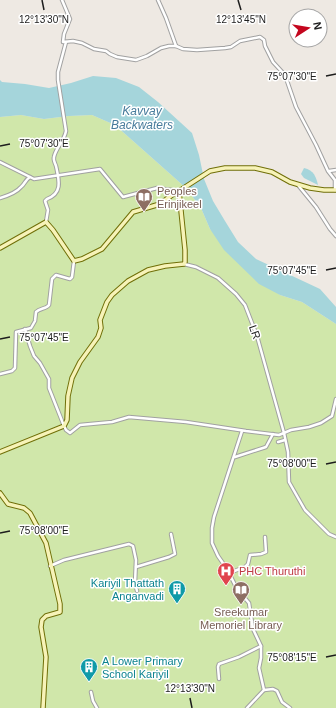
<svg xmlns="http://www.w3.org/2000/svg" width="336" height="708" font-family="Arial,sans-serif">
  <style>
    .grass { fill: #d0e7aa }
    .water { fill: #a5d5db }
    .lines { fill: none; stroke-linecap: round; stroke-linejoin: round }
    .street-casing { stroke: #a1a1a1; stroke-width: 4.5 }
    .secondary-casing { stroke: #706f08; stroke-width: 5.5 }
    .street { stroke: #fff; stroke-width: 2.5 }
    .secondary { stroke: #f7f3b8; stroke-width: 3.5 }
    .ticks { fill: none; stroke: #1d1d1d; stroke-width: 1.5 }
    .labels { text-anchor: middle; stroke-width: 3; stroke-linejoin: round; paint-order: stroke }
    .education-label { font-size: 11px; fill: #785e54; stroke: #fff; text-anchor: start }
    .street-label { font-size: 11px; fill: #1d1d1d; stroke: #fff }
    .health-label { font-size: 11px; fill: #be3a42; stroke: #fff; text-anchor: start }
    .culture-label { font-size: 11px; fill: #0d838f; stroke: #fff; text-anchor: end }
    .water-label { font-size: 12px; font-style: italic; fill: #477b9b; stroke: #fff }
    .ticks-label { font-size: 10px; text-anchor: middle; fill: #1d1d1d; stroke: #fff; stroke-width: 3; stroke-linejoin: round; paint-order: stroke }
  </style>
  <rect width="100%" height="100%" fill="#eee9e3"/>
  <path class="grass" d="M21,115L44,119L69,116L92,115L115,125L186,188L201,208L210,229L280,295L302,302L336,324V708H0V117Z"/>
  <g class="water">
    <path d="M93,76L116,78L139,87L158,102L192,133L199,155L204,179L213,201L225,221L238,242L256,259L320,289L336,307V324L302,302L280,295L259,284L224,250L210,229L201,208L186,188L115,125L92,115L69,116L44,119L21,115L0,117V80L2,82L25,84L49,88L71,83Z"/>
    <path d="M304,168C314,170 316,177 318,185L304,178L301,174Z"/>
  </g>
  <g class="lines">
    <defs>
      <g id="street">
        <path d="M62,0L70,19L64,34L63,42L73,41L82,43L94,49L106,51L110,54L117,57L136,60L147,56L161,48L169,46H176L183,49L197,50L225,48L231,47L240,41L260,37L264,40L265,46L273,62L285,75L296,107L316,145L328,171L335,180V190"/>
        <path d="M158,0L166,18L176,46"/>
        <path d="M0,162L34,179L100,169L123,197L157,188L179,191"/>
        <path d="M329,171L336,170"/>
        <path d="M298,185L316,207L330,229L336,236"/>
        <path d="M0,198C7,196 16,193 21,187C25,184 25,180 30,177"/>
        <path d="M46,222L48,210L45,201L47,199C63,193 59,180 56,166C55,163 53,160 54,157C56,147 64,142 66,131L58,80V72L66,42"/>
        <path d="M184,264L196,267L218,278L236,294L245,305L257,336L284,433L288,452L289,482L305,510L329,534L336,537"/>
        <path d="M25,329L30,346L34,356L40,363L49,379V388L64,426L66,430L70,433L80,425L112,422L129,417L186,422L246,431L279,435L291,430L309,427L321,423L332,416L336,399"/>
        <path d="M0,374L12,371L15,368L16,332L31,328L35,321L36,312C40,308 46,309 49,305L52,279L56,275L70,279L72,277L74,261"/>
        <path d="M242,431L214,517L212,528V543L218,556L227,569L237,589L249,603L253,629L261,646V658L259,668L264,690L247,708"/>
        <path d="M278,442L285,440"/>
        <path d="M235,457L266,447L273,434"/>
        <path d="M50,566L64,560L129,544L133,546L136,560L135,583L137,591"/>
        <path d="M136,567L169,557L175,554L171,534"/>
        <path d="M229,573L245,567L248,564L250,555L261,554L266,552L265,537"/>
        <path d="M219,679L218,667L219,664L239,657L261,646"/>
        <path d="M264,690L273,689L277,691L282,702L290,708"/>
        <path d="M91,692L93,701L97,708"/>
      </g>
      <g id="secondary">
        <path d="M0,248L46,222L53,230L74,261L82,259L102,249L133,212L160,204L172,195L179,191L210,171L225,168H255L272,172L290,182L310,188L324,190H336"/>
        <path d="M0,452L64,426L67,420L68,396L72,378L80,362L98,337L101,328L100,320L107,302L112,295L128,281L148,270L165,266L184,264L185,262V250L179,191"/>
        <path d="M0,493L8,504L24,508L30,513L46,543L60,604V612L46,616L42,620L41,627L46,657L43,708"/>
      </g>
    </defs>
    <use href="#street" class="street-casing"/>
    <use href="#secondary" class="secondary-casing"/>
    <use href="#street" class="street"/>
    <use href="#secondary" class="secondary"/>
  </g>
  <path class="ticks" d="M42,0L44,10M238,0L241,10M326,76L336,74M0,146L10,144M326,270L336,268M0,339L10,337M326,464L336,462M0,533L10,531M326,657L336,655M190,698L192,708"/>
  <defs>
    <symbol id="library-pin" viewBox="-11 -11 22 30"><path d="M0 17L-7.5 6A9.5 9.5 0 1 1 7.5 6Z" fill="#8d6e63" stroke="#fff"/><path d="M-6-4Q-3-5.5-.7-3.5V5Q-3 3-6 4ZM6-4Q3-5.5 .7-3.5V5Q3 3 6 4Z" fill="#fff"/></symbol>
    <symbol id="hospital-pin" viewBox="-11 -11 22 30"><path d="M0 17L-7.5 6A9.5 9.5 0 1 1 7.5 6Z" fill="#e0444e" stroke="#fff"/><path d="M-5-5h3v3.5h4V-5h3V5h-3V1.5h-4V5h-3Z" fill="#fff"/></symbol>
    <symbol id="building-pin" viewBox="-11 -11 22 30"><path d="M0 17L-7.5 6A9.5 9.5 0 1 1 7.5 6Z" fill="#0f9aa8" stroke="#fff"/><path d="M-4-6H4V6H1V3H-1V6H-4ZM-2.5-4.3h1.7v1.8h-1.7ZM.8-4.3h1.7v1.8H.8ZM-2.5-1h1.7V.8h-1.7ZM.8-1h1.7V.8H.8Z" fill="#fff"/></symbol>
  </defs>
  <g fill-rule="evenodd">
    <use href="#library-pin" x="134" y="187" width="20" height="27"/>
    <use href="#hospital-pin" x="216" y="561" width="20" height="27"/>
    <use href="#building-pin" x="167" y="579" width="20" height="27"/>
    <use href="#library-pin" x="231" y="580" width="20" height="27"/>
    <use href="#building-pin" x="79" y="657" width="20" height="27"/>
  </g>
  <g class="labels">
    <g class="education-label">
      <text x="157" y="195">Peoples<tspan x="157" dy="13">Erinjikeel</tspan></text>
      <text x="241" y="616" text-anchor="middle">Sreekumar<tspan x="241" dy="13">Memoriel Library</tspan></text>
    </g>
    <g class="street-label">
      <text transform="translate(255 332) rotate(70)" y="4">LR</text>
    </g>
    <g class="health-label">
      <text x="239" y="575">PHC Thuruthi</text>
    </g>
    <g class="culture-label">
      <text x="164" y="587">Kariyil Thattath<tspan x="164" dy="13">Anganvadi</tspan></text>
      <text x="102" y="665" text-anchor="start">A Lower Primary<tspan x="102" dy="13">School Kariyil</tspan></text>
    </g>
    <g class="water-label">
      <text x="142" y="115">Kavvay<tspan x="142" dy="14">Backwaters</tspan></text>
    </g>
  </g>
  <g class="ticks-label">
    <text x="44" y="23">12°13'30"N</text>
    <text x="241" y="23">12°13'45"N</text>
    <text x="292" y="80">75°07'30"E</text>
    <text x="44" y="147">75°07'30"E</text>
    <text x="292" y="274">75°07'45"E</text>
    <text x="44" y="341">75°07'45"E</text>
    <text x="292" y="467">75°08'00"E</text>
    <text x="44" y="534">75°08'00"E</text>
    <text x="292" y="661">75°08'15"E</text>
    <text x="190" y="692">12°13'30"N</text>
  </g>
  <g transform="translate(308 28) rotate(78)"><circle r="19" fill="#ffffff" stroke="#a5a5a5"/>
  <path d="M0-3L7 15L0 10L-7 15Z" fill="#c4061e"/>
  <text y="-6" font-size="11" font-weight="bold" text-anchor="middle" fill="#1d1d1d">N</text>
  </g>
</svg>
